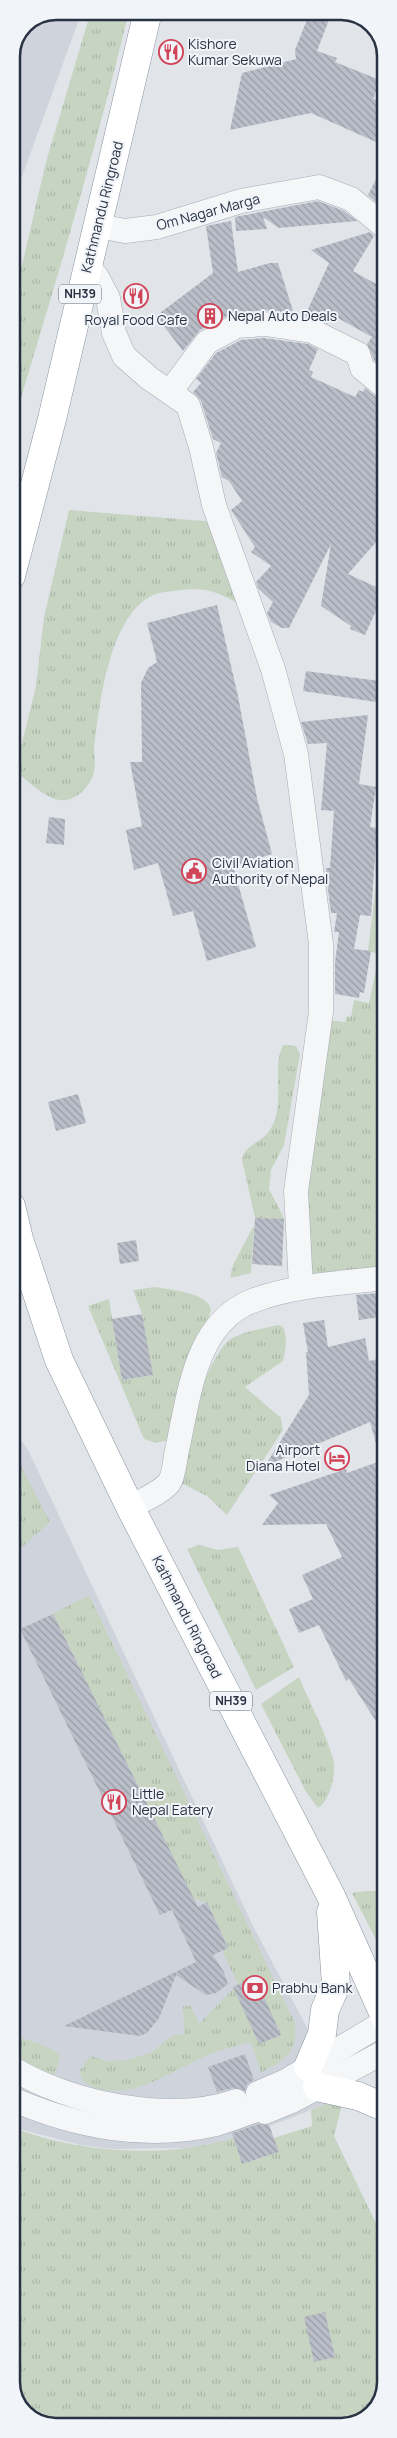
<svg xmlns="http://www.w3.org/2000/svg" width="397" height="2438" font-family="Manrope,sans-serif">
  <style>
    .built { fill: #cfd4dc }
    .grass { fill: url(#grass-tufts) }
    .building { fill: url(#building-back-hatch) }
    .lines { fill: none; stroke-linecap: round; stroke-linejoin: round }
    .street-casing { stroke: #a6acb5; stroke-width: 25 }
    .highway-casing { stroke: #8992a1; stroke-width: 29 }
    .street { stroke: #f4f6f8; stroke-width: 24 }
    .highway { stroke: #fff; stroke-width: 28 }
    .labels { text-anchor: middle; stroke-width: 4; stroke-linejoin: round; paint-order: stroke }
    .shield { fill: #f1f4f8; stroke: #656c79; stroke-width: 1 }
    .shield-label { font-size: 12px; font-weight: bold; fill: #293243 }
    .poi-label { font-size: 14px; fill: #293243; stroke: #f1f4f8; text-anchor: start }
    .street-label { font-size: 14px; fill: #293243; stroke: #f1f4f8 }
    .rim { fill: none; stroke: #293243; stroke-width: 2.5 }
  </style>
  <defs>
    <pattern id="grass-tufts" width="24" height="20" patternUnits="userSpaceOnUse" patternTransform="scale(1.25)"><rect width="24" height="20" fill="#c7d4c2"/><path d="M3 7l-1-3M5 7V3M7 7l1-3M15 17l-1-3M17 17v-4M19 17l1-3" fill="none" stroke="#abb6a8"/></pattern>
    <pattern id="building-back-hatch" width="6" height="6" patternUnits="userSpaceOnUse" patternTransform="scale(1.25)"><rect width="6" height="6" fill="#b9bec8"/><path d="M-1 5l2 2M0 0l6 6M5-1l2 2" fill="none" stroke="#969ba4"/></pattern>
  </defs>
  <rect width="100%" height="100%" fill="#e1e5ea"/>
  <g class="built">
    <path d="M56,11H82L11,207V55L24,24Z"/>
    <path d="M11,1425L28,1450L253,1926L344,2097L257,2131L215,2144L184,2148L113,2149L80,2145L12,2127Z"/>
  </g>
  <g class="grass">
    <path d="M91,11H129C95,153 53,292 11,431V312L46,162Z"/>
    <path d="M69,510L215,522L238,603C210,589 205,587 173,591C167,592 157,592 151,596C108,620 100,703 94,748C94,755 96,763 94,771C92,784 80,797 67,800C48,803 29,781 15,771L36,686L44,617Z"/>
    <path d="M381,842L386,843V1272L315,1278L309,1274L304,1204L327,1020L345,1022L347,1016L351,1017L354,1000L369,1003L379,954L368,951Z"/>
    <path d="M283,1045L296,1046L300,1054L284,1145L271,1170L269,1189L285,1220L255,1218L242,1160C244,1144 263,1143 271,1128C286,1102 271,1071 283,1045Z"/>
    <path d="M254,1225L251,1273L230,1278L233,1265Z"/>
    <path d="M155,1287C170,1290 208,1292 211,1310L169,1440L156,1443L144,1439L88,1306L109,1299L122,1380L152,1375L142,1314L133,1290Z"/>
    <path d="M277,1325L282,1326C288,1334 286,1351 283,1361L245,1387L281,1418L283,1430L227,1515L207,1496L173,1479C179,1450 208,1352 232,1338C245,1331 263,1329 277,1325Z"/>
    <path d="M11,1446L50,1522L11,1557Z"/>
    <path d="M199,1545L218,1550L238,1547L294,1667L256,1690L187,1549Z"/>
    <path d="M89,1595L295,2023C298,2055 286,2058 261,2073L251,2042C236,2046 218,2050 204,2057C172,2071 133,2100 96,2088C86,2084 81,2082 80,2070L91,2056L106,2061L128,2060L152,2052L173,2035L184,2034L183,2006H191L199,2024L238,1984L222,1951L228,1947L207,1903L194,1899L53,1614Z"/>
    <path d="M299,1677C309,1701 327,1735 333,1759C337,1773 330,1801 318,1808L306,1792L261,1704Z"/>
    <path d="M367,1891H378L386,1906V1959L352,1893Z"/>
    <path d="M12,2033C26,2042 49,2043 60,2056L55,2074H48L12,2061Z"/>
    <path d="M344,2097L334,2136L386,2244V2382L375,2412L347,2426H50L24,2414L12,2388V2127C76,2153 167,2159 233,2138L243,2164L278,2152L274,2138L312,2126L311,2110Z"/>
  </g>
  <g class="building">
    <path d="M310,12H332L317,51L337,58L335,62L380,80L373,99L385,103V146L311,113L230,130L242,73L296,59L295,50Z"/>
    <path d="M385,162V210L368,195Z"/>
    <path d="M318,201L344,211L357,221L279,228L263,217L267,229L236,231L235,217Z"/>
    <path d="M231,221L238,272L270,263H278L294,314L264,310L231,314L200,330L183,351L156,316L213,273L206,226Z"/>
    <path d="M370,232L374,236L353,271L385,289V370L374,360L367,344L372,337L336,317L333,323L330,321L328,324L305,316L329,263L311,250Z"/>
    <path d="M264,338L308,344L318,349L309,370L313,372L311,377L355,397L359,390L363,392L365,388L377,398L385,400V551L377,541L348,574L385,591L365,635L350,629L351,626L321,606L331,544L289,628H282L271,622L267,613L273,602L258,588L256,582L271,566L251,552L255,547L231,510L242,501L229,481L222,477L216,453L221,443L213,439L201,401L193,392L201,383L196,379L216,353L241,340Z"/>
    <path d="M217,605L238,696L257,798L272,854L233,866L256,947L207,961L193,911L173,916L158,863L134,870L126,830L142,826L130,762H142L141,683L148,668L157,662L147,623Z"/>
    <path d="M306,671L379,681L376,702L303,691Z"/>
    <path d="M368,715L359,784L376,787L370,827L377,828L371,916L360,915L354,949L371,951L364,993L360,992L359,998L335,994V962L339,932H334L337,913H331L326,874V868H330L334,811L321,810L327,743L308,744L301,722Z"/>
    <path d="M49,817L65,819L64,845L46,843Z"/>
    <path d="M78,1094L86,1123L56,1131L48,1102Z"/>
    <path d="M255,1218L284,1219L282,1266L252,1264Z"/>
    <path d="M136,1240L139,1261L120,1264L117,1243Z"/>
    <path d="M378,1293L381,1317L359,1320L356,1295Z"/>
    <path d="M142,1314L153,1375L122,1380L112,1319Z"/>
    <path d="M324,1320L328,1347L365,1338L369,1361L386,1357V1457L380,1458L370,1422L265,1466L309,1395L306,1352H308L303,1323Z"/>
    <path d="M386,1459V1737L349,1679L346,1681L319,1625L299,1633L289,1609L313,1599L302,1575L342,1557L326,1524L262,1525L278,1503L269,1495L346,1469L347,1473Z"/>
    <path d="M53,1614L198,1907L207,1902L228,1948L213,1955L224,1972L228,1984L216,1993L206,1995L176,1975L159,2018L147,2033L140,2036L64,2026L196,1962L172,1910L160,1915L20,1629Z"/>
    <path d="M255,1977L281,2035L259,2044L233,1987Z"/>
    <path d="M245,2054L254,2080L247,2084L245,2091L233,2088L217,2092L208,2067Z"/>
    <path d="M259,2124L269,2125L279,2152L242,2164L232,2133Z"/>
    <path d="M325,2312L335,2357L314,2362L304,2317Z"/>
  </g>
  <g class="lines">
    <defs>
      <g id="street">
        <path d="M98,226L125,231L157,227L241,201L319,187L351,199L385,227"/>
        <path d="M87,265L97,277L108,298L114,333L124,356L149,378L188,405L201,447L214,505L273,669L296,754L321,944V1012L296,1191L301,1287"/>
        <path d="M170,392L207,342L237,326L265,324L312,331L358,354L362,368L385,387"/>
        <path d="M130,1507C143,1500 159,1494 169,1483C174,1476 175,1459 177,1450C189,1398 194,1324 252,1301C294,1285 341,1283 386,1278"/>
        <path d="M12,2068C70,2104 171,2124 236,2101"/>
        <path d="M258,2093L286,2081L386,2021"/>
        <path d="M12,2099C76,2127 147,2140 216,2124C229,2120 243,2115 256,2110"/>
        <path d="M265,2112L292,2101L386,2051"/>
      </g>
      <g id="highway">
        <path d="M11,576L52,419L148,11"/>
        <path d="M11,1206L19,1239L59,1360L130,1507L331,1896L386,2019"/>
        <path d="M308,2067L322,2034L325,2010L336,1985L331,1912"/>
        <path d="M317,2087L358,2096L386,2108"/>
      </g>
    </defs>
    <use href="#street" class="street-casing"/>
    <use href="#highway" class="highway-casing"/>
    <use href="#street" class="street"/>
    <use href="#highway" class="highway"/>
  </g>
  <defs>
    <symbol id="restaurant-ring" viewBox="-11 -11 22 22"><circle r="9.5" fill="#f1f4f8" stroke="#d14559" stroke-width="1.5"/><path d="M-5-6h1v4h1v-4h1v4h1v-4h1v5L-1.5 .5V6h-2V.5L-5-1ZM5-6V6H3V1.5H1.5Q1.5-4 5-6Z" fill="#d14559"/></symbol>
    <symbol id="building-ring" viewBox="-11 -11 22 22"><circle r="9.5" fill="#f1f4f8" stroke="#d14559" stroke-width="1.5"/><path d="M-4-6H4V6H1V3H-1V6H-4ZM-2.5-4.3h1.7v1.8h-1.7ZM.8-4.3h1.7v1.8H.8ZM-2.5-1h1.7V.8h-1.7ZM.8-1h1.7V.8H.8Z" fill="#d14559"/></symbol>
    <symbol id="civic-ring" viewBox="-11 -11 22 22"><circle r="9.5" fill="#f1f4f8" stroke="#d14559" stroke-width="1.5"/><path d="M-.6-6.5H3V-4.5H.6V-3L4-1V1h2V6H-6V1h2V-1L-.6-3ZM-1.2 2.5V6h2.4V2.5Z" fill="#d14559"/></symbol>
    <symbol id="hotel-ring" viewBox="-11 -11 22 22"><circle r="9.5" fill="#f1f4f8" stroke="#d14559" stroke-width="1.5"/><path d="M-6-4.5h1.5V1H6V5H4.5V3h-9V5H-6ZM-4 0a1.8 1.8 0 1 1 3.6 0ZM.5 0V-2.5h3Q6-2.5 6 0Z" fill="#d14559"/></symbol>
    <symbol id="bank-ring" viewBox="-11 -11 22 22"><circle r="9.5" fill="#f1f4f8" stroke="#d14559" stroke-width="1.5"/><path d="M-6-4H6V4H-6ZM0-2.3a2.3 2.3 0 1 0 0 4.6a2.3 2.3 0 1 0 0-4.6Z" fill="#d14559"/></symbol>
  </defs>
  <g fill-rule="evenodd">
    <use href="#restaurant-ring" x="157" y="38" width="28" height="28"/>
    <use href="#restaurant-ring" x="122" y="282" width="28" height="28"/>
    <use href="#building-ring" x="196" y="302" width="28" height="28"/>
    <use href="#civic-ring" x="180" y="857" width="28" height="28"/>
    <use href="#hotel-ring" x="323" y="1444" width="28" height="28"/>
    <use href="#restaurant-ring" x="100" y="1788" width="28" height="28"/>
    <use href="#bank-ring" x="241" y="1974" width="28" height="28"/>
  </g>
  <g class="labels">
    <g class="shield">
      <rect x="59" y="284.5" width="42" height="19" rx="4"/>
      <rect x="210" y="1691.5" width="42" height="19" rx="4"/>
    </g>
    <g class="shield-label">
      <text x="80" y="298">NH39</text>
      <text x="231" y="1705">NH39</text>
    </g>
    <g class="poi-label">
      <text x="188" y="49">Kishore<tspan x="188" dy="16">Kumar Sekuwa</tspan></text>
      <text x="228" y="321">Nepal Auto Deals</text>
      <text x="136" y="325" text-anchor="middle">Royal Food Cafe</text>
      <text x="212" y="868">Civil Aviation<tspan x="212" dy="16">Authority of Nepal</tspan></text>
      <text x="320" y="1455" text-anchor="end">Airport<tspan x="320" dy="16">Diana Hotel</tspan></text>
      <text x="132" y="1799">Little<tspan x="132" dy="16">Nepal Eatery</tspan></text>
      <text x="272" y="1993">Prabhu Bank</text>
    </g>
    <g class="street-label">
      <text transform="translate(102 207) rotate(-76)" y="5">Kathmandu Ringroad</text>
      <text transform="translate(208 212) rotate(-15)" y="5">Om Nagar Marga</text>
      <text transform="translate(187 1617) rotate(63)" y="5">Kathmandu Ringroad</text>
    </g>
  </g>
  <path d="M0 0H397V2438H0ZM56 20H341A36 36 0 0 1 377 56V2382A36 36 0 0 1 341 2418H56A36 36 0 0 1 20 2382V56A36 36 0 0 1 56 20Z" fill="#f1f4f8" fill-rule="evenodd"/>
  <path class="rim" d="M56 20H341A36 36 0 0 1 377 56V2382A36 36 0 0 1 341 2418H56A36 36 0 0 1 20 2382V56A36 36 0 0 1 56 20Z"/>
</svg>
